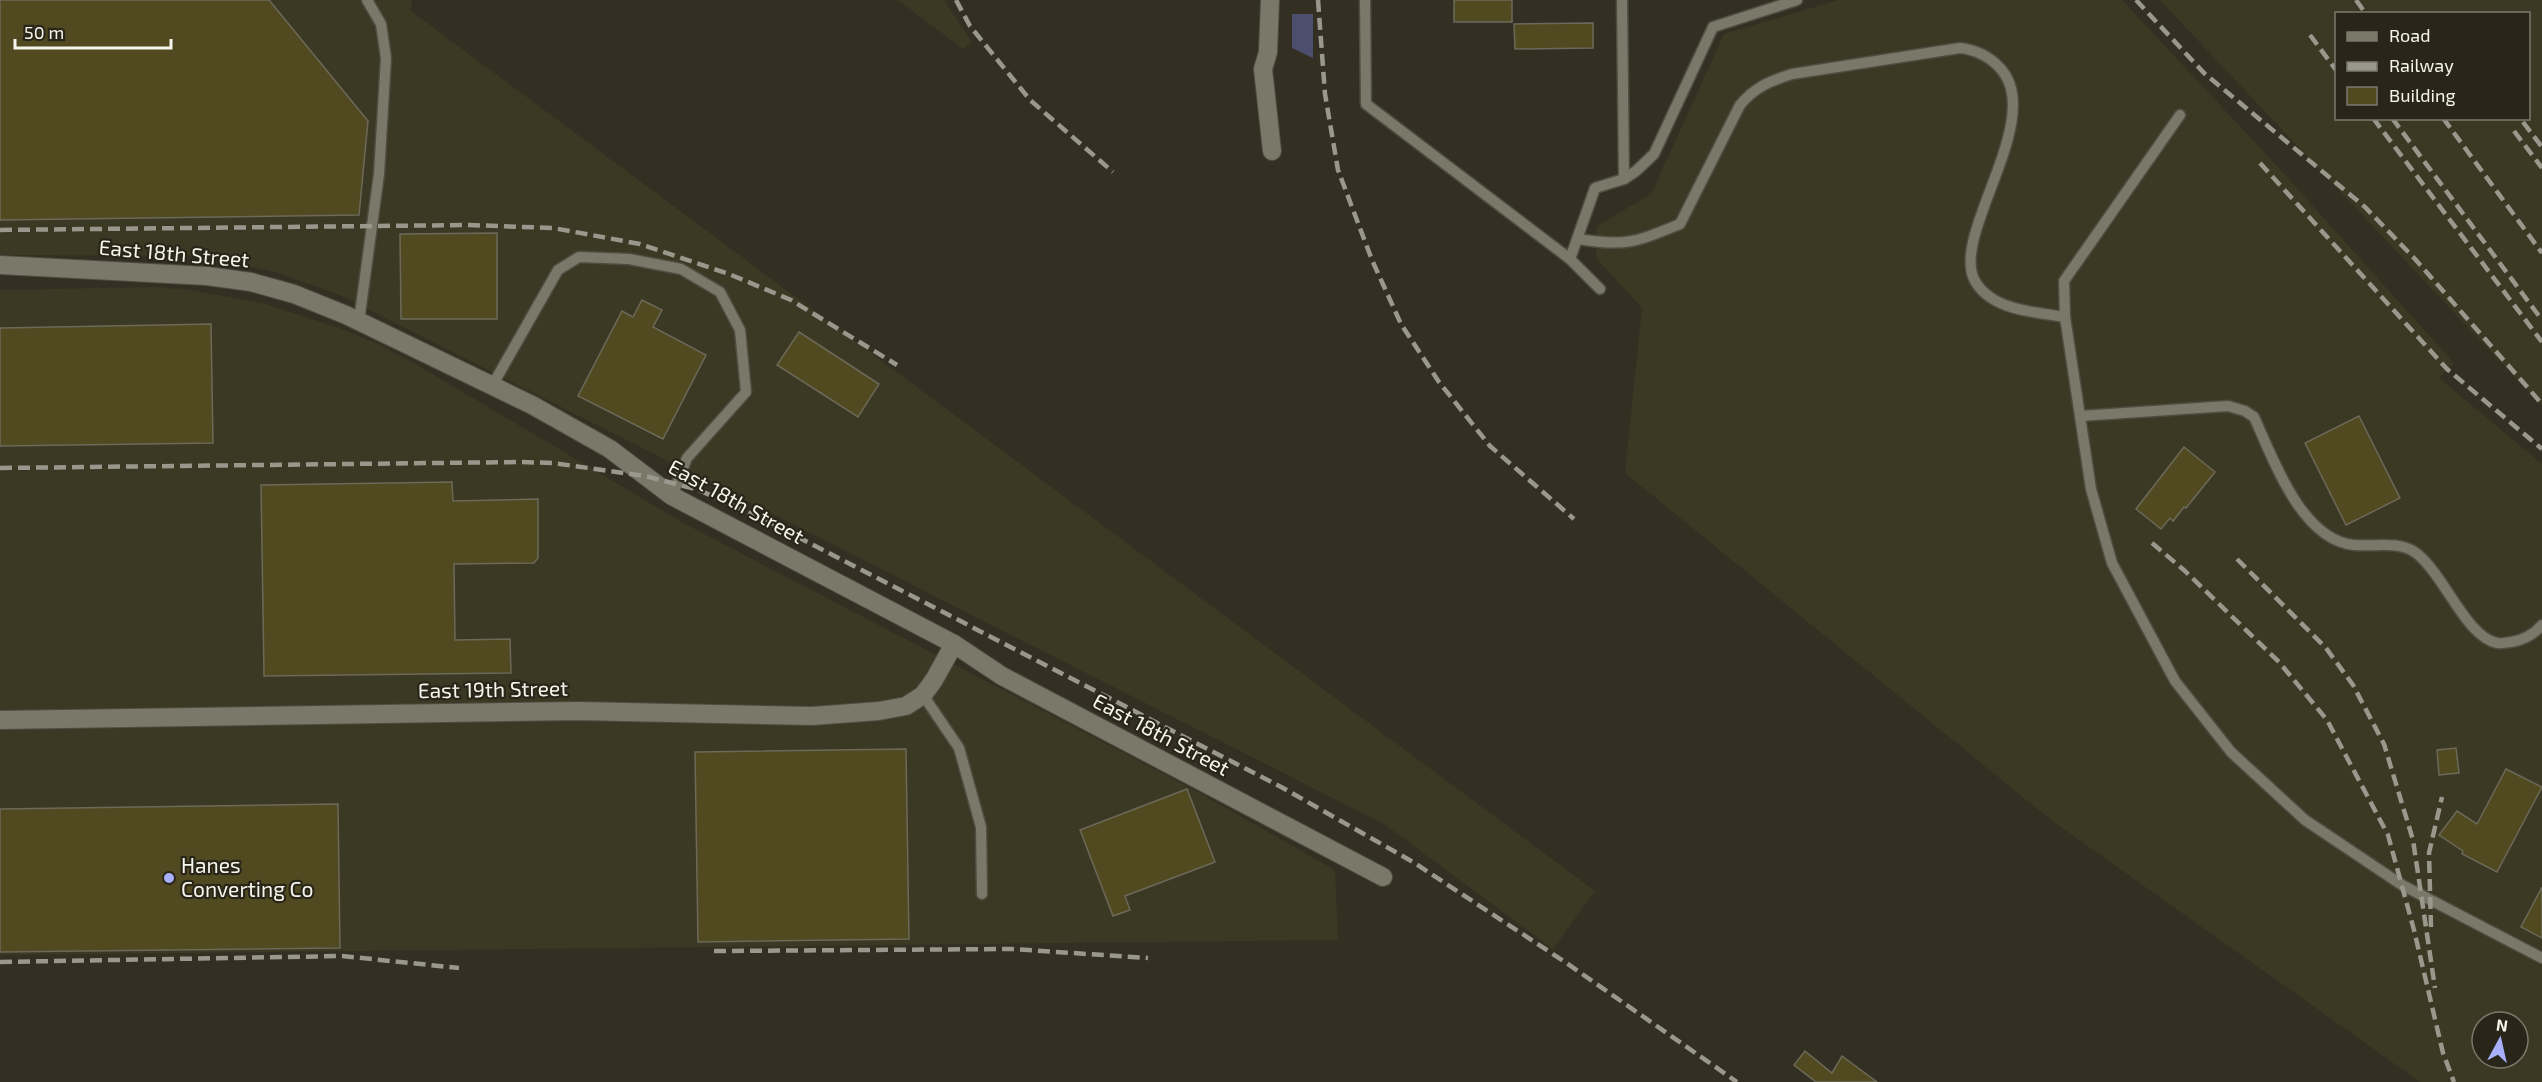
<svg xmlns="http://www.w3.org/2000/svg" width="2542" height="1082" font-family="'Exo 2',sans-serif">
  <style>
    .built { fill: #3b3823; fill-rule: evenodd }
    .green { fill: #4b4f6d }
    .building { fill: #514a20; stroke: #6c695a; stroke-width: 1.5 }
    .lines { fill: none; stroke-linecap: round; stroke-linejoin: round }
    .service-casing { stroke: #4f4d42; stroke-width: 13 }
    .minor-casing { stroke: #4f4d42; stroke-width: 20 }
    .service { stroke: #7a7868; stroke-width: 10 }
    .minor { stroke: #7a7868; stroke-width: 18 }
    .rail { stroke: #9a988d; stroke-width: 4.5; stroke-dasharray: 12 6; stroke-linecap: butt }
    .poi-dot { fill: #a8b0fc; stroke: #292619; stroke-width: 2 }
    .labels { text-anchor: middle; stroke-width: 4.5; stroke-linejoin: round; paint-order: stroke }
    .street-label { font-size: 21px; fill: #f6f5ec; stroke: #292619 }
    .poi-label { font-size: 21px; fill: #f6f5ec; stroke: #292619; text-anchor: start }
  </style>
  <rect width="100%" height="100%" fill="#333023"/>
  <g class="built">
    <path d="M0,0H412L411,11L1595,891L1553,949L1384,824L342,296L278,273L204,256L0,255Z"/>
    <path d="M898,0H944L972,42L963,49Z"/>
    <path d="M1838,0H2122L2278,167L2454,363L2439,378L2542,464V1082H2420L2051,820L1625,473L1642,308L1596,258L1597,226L1651,194L1724,34ZM2482,1022H2518V1058H2482Z"/>
    <path d="M2160,0H2542V406L2188,30ZM2336,14H2528V118H2336Z"/>
    <path d="M154,287L190,290L262,303L337,327L376,343L414,363L687,525L1189,787L1335,870L1338,940L0,955V290Z"/>
  </g>
  <path class="green" d="M1292,14H1313V58L1292,48Z"/>
  <g class="building">
    <path d="M0,0H269L368,121L359,215L0,220Z"/>
    <rect x="1454" y="0" width="58" height="22"/>
    <path d="M1593,23V48L1515,49L1514,24Z"/>
    <path d="M497,233V319H401L400,234Z"/>
    <path d="M642,300L662,310L653,327L706,355L663,439L578,396L622,311L633,317Z"/>
    <path d="M211,324L213,443L0,446V328Z"/>
    <path d="M799,332L879,384L858,417L777,365Z"/>
    <path d="M2359,416L2400,498L2346,525L2305,443Z"/>
    <path d="M2184,447L2215,472L2186,508L2184,507L2173,521L2170,518L2161,529L2136,509Z"/>
    <path d="M452,482L453,501L538,499V558L534,563L454,564L455,640L510,639L511,673L264,676L261,485Z"/>
    <path d="M2456,748L2459,773L2439,775L2437,750Z"/>
    <path d="M906,749L909,939L698,942L695,752Z"/>
    <path d="M2506,769L2542,787L2497,872L2462,854L2463,851L2439,835L2457,811L2477,824Z"/>
    <path d="M1187,789L1215,862L1125,896L1130,910L1113,916L1080,830Z"/>
    <path d="M338,804L340,948L0,952V809Z"/>
    <path d="M2542,887V938L2521,927Z"/>
    <path d="M1805,1051L1832,1073L1842,1056L1877,1082H1816L1794,1065Z"/>
  </g>
  <g class="lines">
    <defs>
      <g id="service">
        <path d="M1365,0L1366,104L1570,259L1600,289"/>
        <path d="M1622,0L1624,179"/>
        <path d="M2180,115L2064,281L2065,317L2091,489L2112,563L2175,681L2231,752L2305,820L2402,885L2542,958"/>
        <path d="M1578,239C1626,247 1636,242 1680,224L1740,105C1755,87 1770,81 1792,74L1960,48C1977,50 1989,56 2000,68C2047,118 1949,236 1975,281C1992,311 2036,312 2065,317"/>
        <path d="M1570,259L1595,188L1624,179L1636,171L1654,154L1713,27L1797,0"/>
        <path d="M359,321L379,174L386,58L381,24L367,0"/>
        <path d="M492,386L558,270L579,257L629,259L681,269L720,292L740,330L746,392L687,458L672,496"/>
        <path d="M2080,416L2228,406L2245,411L2254,417C2273,458 2301,540 2354,545C2374,547 2399,540 2416,553C2444,574 2466,637 2497,643C2501,644 2507,642 2511,642C2524,640 2533,635 2542,625"/>
        <path d="M923,695L959,748L981,827L982,894"/>
      </g>
      <g id="minor">
        <path d="M1270,0L1268,52L1263,69L1272,151"/>
        <path d="M0,265L207,276L251,282L294,294L346,315L532,405L610,449L672,496L954,644L1002,676L1383,877"/>
        <path d="M0,720L578,711L812,716L879,711L906,706L923,695L934,680L954,644"/>
      </g>
    </defs>
    <use href="#service" class="service-casing"/>
    <use href="#minor" class="minor-casing"/>
    <use href="#service" class="service"/>
    <use href="#minor" class="minor"/>
    <g class="rail">
      <path d="M956,0L970,26L1030,100L1113,172"/>
      <path d="M1318,0L1325,94L1338,170L1372,260L1401,324L1439,382L1490,446L1574,519"/>
      <path d="M2136,0L2204,73L2365,207L2415,259L2542,404"/>
      <path d="M2356,0L2366,14"/>
      <path d="M2310,35L2336,70"/>
      <path d="M2373,118L2542,342"/>
      <path d="M2392,118L2542,320"/>
      <path d="M2443,118L2542,253"/>
      <path d="M2523,122L2542,147"/>
      <path d="M2514,131L2542,168"/>
      <path d="M2260,163L2447,369L2542,449"/>
      <path d="M0,230L469,225L553,228L640,244L729,274L791,300L897,365"/>
      <path d="M0,468L522,462L553,463L645,476L699,490L769,522L1283,788L1413,862L1565,962L1737,1082"/>
      <path d="M2152,543L2185,571L2279,662L2327,720L2388,835L2414,930L2443,1053L2454,1082"/>
      <path d="M2237,559L2326,648L2353,685L2384,744L2413,840L2435,988"/>
      <path d="M2431,927L2429,853L2442,797"/>
      <path d="M714,951L1012,949L1148,958"/>
      <path d="M0,962L342,956L459,968"/>
    </g>
  </g>
  <circle class="poi-dot" cx="169" cy="878" r="6"/>
  <g class="labels">
    <g class="street-label">
      <text transform="translate(174 254) rotate(5)" y="7">East 18th Street</text>
      <text transform="translate(736 502) rotate(29)" y="7">East 18th Street</text>
      <text transform="translate(493 690) rotate(-1)" y="7">East 19th Street</text>
      <text transform="translate(1161 735) rotate(28)" y="7">East 18th Street</text>
    </g>
    <g class="poi-label">
      <text x="181" y="873">Hanes<tspan x="181" dy="24">Converting Co</tspan></text>
    </g>
  </g>
  <rect x="2335" y="12" width="195" height="108" fill="#292619" stroke="#7b796d" stroke-width="1.5"/>
  <rect x="2347" y="32" width="30" height="9" fill="#7a7868" stroke="#7b796d" stroke-width="1.5"/>
  <text x="2389" y="42" font-size="18" fill="#f6f5ec">Road</text>
  <rect x="2347" y="62" width="30" height="9" fill="#9a988d" stroke="#7b796d" stroke-width="1.5"/>
  <text x="2389" y="72" font-size="18" fill="#f6f5ec">Railway</text>
  <rect x="2347" y="87" width="30" height="18" fill="#514a20" stroke="#7b796d" stroke-width="1.5"/>
  <text x="2389" y="102" font-size="18" fill="#f6f5ec">Building</text>
  <g transform="translate(2500 1040) rotate(8)"><circle r="28" fill="#292619" stroke="#7b796d" stroke-width="1.5"/>
  <path d="M0-4.5L10 22L0 15L-10 22Z" fill="#a8b0fc"/>
  <text y="-9" font-size="16" font-weight="bold" text-anchor="middle" fill="#f6f5ec">N</text>
  </g>
  <path d="M15 39v9h156v-9" fill="none" stroke="#f6f5ec" stroke-width="3"/>
  <text x="24" y="39" font-size="18" fill="#f6f5ec" stroke="#292619" stroke-width="4.5" paint-order="stroke">50 m</text>
</svg>
